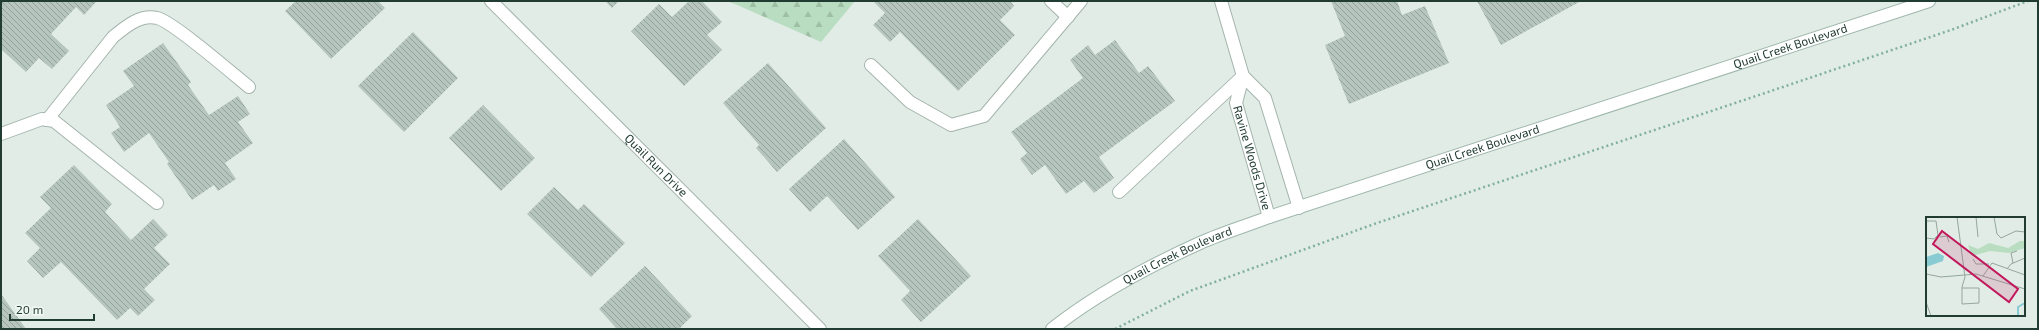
<svg xmlns="http://www.w3.org/2000/svg" width="2039" height="330" font-family="'Exo 2',sans-serif">
  <style>
    .forest { fill: url(#forest-firs) }
    .building { fill: url(#building-back-hatch) }
    .lines { fill: none; stroke-linecap: round; stroke-linejoin: round }
    .lane-casing { stroke: #a4b4ad; stroke-width: 14 }
    .street-casing { stroke: #a4b4ad; stroke-width: 14 }
    .secondary-casing { stroke: #9fb7ad; stroke-width: 14 }
    .path { stroke: #81b09e; stroke-width: 2.5; stroke-dasharray: 2 3; stroke-linecap: butt }
    .lane { stroke: #fff; stroke-width: 12 }
    .street { stroke: #fff; stroke-width: 12 }
    .secondary { stroke: #fff; stroke-width: 12 }
    .labels { text-anchor: middle; stroke-width: 3; stroke-linejoin: round; paint-order: stroke }
    .street-label { font-size: 12px; fill: #213c33; stroke: #f1f8f4 }
    .inset-river { fill: none; stroke: #88cbd2; stroke-width: 2 }
    .inset-road { fill: none; stroke: #94a69e; stroke-width: 1 }
    .view { fill: #c2185b; fill-opacity: 0.15; stroke: #c2185b; stroke-width: 2 }
    .inset-edge { fill: none; stroke: #213c33; stroke-width: 2 }
  </style>
  <defs>
    <pattern id="forest-firs" width="22" height="20" patternUnits="userSpaceOnUse"><rect width="22" height="20" fill="#b9ddc0"/><path d="M5 1l3.5 6h-7zM16 11l3.5 6h-7z" fill="#9fbfa5"/></pattern>
    <pattern id="building-back-hatch" width="6" height="6" patternUnits="userSpaceOnUse"><rect width="6" height="6" fill="#b6c6bf"/><path d="M-1 5l2 2M0 0l6 6M5-1l2 2" fill="none" stroke="#94a29c"/></pattern>
  </defs>
  <rect width="100%" height="100%" fill="#e1ece6"/>
  <path class="forest" d="M728,1H855L821,42Z"/>
  <g class="building">
    <path d="M1,1H97L84,15L76,7L51,34L69,51L52,69L39,58L26,72L1,49Z"/>
    <path d="M296,1H378L385,8L331,59L285,11Z"/>
    <path d="M605,1H619L612,8Z"/>
    <path d="M689,1H702L722,22L707,35L722,50L684,86L631,31L659,4L672,17Z"/>
    <path d="M873,1H1010L1014,6L1000,20L1015,35L958,91L900,32L890,42L873,25L885,13Z"/>
    <path d="M1331,1H1397L1402,15L1425,6L1449,63L1349,104L1325,45L1345,36Z"/>
    <path d="M1477,1H1581L1501,45Z"/>
    <path d="M413,32L458,78L404,132L358,86Z"/>
    <path d="M1115,40L1139,73L1148,66L1175,101L1099,157L1114,178L1094,193L1084,181L1066,194L1045,165L1032,175L1020,159L1027,153L1011,132L1083,78L1070,60L1088,45L1095,55Z"/>
    <path d="M163,43L191,82L188,85L209,115L238,96L250,114L238,122L253,143L225,163L236,179L218,191L214,185L192,200L167,164L169,162L149,133L124,152L111,133L120,127L106,105L134,86L123,71Z"/>
    <path d="M768,63L826,128L777,172L756,148L759,145L723,103Z"/>
    <path d="M483,105L535,158L501,191L449,138Z"/>
    <path d="M844,139L895,197L858,230L827,196L810,212L789,189Z"/>
    <path d="M74,165L112,204L105,212L131,240L153,219L168,235L154,248L170,264L144,289L155,300L138,316L130,308L117,320L61,262L43,278L27,261L40,248L25,233L51,208L40,197Z"/>
    <path d="M554,187L578,210L584,204L625,243L591,277L527,214Z"/>
    <path d="M918,219L971,276L921,322L901,300L910,291L878,256Z"/>
    <path d="M645,266L692,316L679,329H617L599,309Z"/>
    <path d="M1,294L26,329H1Z"/>
  </g>
  <g class="lines">
    <defs>
      <g id="lane">
        <path d="M1051,1L1068,17"/>
        <path d="M871,65L910,102L951,125L984,116L1081,1"/>
        <path d="M47,120L113,37C125,27 140,14 157,18C172,21 233,74 249,87"/>
        <path d="M1,134L42,119L54,121L157,203"/>
        <path d="M1119,192L1243,76"/>
      </g>
      <g id="street">
        <path id="s1" d="M491,1L820,329"/>
        <path d="M1221,1L1243,76L1265,98L1299,208"/>
        <path id="s2" d="M1243,76L1236,103L1269,217"/>
      </g>
      <g id="secondary">
        <path id="s3" d="M1052,329C1096,294 1149,266 1200,243C1222,233 1246,226 1269,217L1929,1"/>
      </g>
    </defs>
    <use href="#lane" class="lane-casing"/>
    <use href="#street" class="street-casing"/>
    <use href="#secondary" class="secondary-casing"/>
    <path class="path" d="M1115,329L1190,291L1377,223L1771,91L1951,30L2028,1"/>
    <use href="#lane" class="lane"/>
    <use href="#street" class="street"/>
    <use href="#secondary" class="secondary"/>
  </g>
  <g class="labels">
    <g class="street-label">
      <text dy="4" stroke="none"><textPath href="#s3" startOffset="794">Quail Creek Boulevard</textPath></text>
      <text dy="4" stroke="none"><textPath href="#s3" startOffset="470">Quail Creek Boulevard</textPath></text>
      <text dy="4" stroke="none"><textPath href="#s2" startOffset="85">Ravine Woods Drive</textPath></text>
      <text dy="4" stroke="none"><textPath href="#s1" startOffset="233">Quail Run Drive</textPath></text>
      <text dy="4" stroke="none"><textPath href="#s3" startOffset="146">Quail Creek Boulevard</textPath></text>
    </g>
  </g>
  <g transform="translate(1926 217)">
    <rect width="99" height="99" fill="#e1ece6"/>
    <path d="M94,24H99V31L83,36L64,34L46,39L42,28L52,32L63,26L82,31Z" fill="#b9ddc0"/>
    <path d="M12,36L18,39L17,44L0,50V40Z" fill="#88cbd2"/>
    <path class="inset-river" d="M92,99V90L99,86"/>
    <path class="inset-road" d="M31,0L39,60L36,70V87L53,86V71H36M50,0L52,20M68,0L71,17L75,21L90,14L99,15M0,4H10L12,18L8,22L0,21M14,20L21,19L23,25M47,42L50,47H63M87,46L85,36L91,34M81,52L85,47L99,41M0,57L15,60L50,57L99,72M57,59L66,46L99,58M0,85L5,99"/>
    <path class="view" d="M16,14L92,72L83,85L7,27Z"/>
    <rect width="99" height="99" class="inset-edge"/>
  </g>
  <rect width="2039" height="330" fill="none" stroke="#213c33" stroke-width="4"/>
  <path d="M10 314v6h84v-6" fill="none" stroke="#213c33" stroke-width="2"/>
  <text x="16" y="314" font-size="12" fill="#213c33" stroke="#f1f8f4" stroke-width="3" paint-order="stroke">20 m</text>
</svg>
